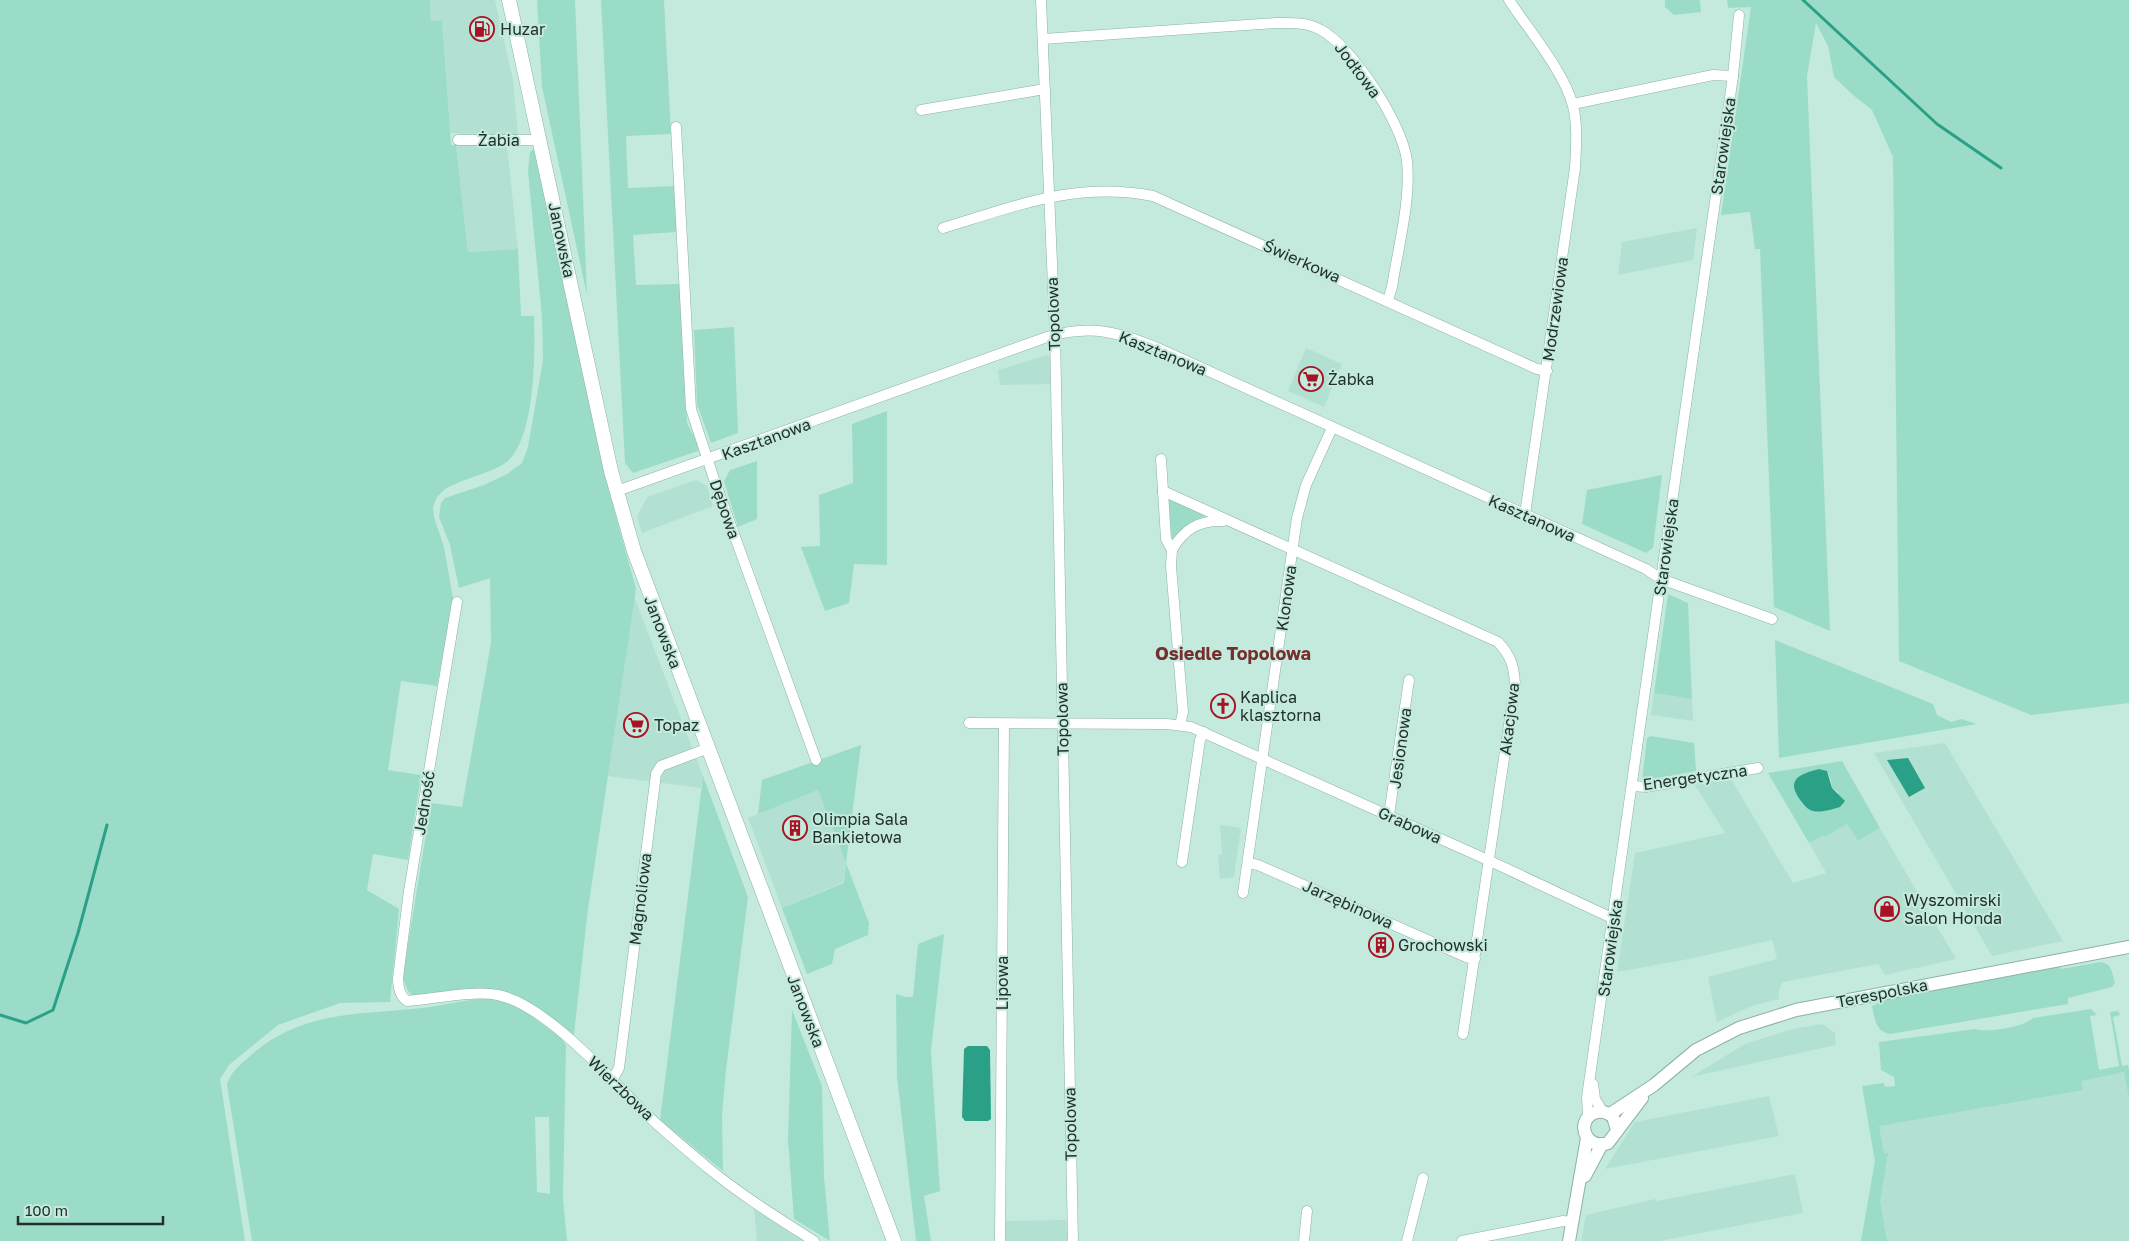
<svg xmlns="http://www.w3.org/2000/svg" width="2129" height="1241" font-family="'Golos Text',sans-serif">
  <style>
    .built { fill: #b2e1d3 }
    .green { fill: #9bdcc8; fill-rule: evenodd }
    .water { fill: #2aa186 }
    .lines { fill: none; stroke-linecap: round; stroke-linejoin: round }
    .stream { stroke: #2aa186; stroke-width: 3 }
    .minor-casing { stroke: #8cb1a5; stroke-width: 11 }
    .tertiary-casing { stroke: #8cb1a5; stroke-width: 14 }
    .secondary-casing { stroke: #8cb1a5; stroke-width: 15 }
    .minor { stroke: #fff; stroke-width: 10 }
    .tertiary { stroke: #fff; stroke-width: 12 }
    .secondary { stroke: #fff; stroke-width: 14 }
    .labels { text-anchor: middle; stroke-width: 4; stroke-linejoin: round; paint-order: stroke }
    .poi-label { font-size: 16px; fill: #21302b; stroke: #c4eade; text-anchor: start }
    .street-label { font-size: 16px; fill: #21302b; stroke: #c4eade }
    .neighbourhood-label { font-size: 18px; font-weight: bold; fill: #752f2d; stroke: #c4eade }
  </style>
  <rect width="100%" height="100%" fill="#c4eade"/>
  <g class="built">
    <path d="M430,0H495L513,80L518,135L450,133L442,20L431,21Z"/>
    <path d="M456,145L507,146L518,249L468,252Z"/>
    <path d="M1697,228L1693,260L1618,275L1622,242Z"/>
    <path d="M1306,348L1342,364L1324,407L1288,391Z"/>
    <path d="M1047,355L1050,357L1051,384L1000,385L998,370Z"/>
    <path d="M696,480L707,486L713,506L642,533L637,517L647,497Z"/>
    <path d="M634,596L703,776L701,788L608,776Z"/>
    <path d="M1654,693L1692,699L1693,721L1651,715Z"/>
    <path d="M1945,743L2063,941L1992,956L1874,753Z"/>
    <path d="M1731,779L1793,883L1826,873L1809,843L1823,835L1825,837L1847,824L1858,841L1880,828L1956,959L1885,975L1878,964L1783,982L1779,990V999L1752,1006L1717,1022L1708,977L1777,959L1772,940L1694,958L1617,972L1635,853L1725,833L1695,785Z"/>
    <path d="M818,790L846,863L844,882L782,908L748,818Z"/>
    <path d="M1220,825L1241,828L1234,877L1220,879L1218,855H1222Z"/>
    <path d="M1822,1024L1835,1033L1836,1045L1691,1077L1745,1044L1792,1029Z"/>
    <path d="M2125,1072L2129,1099V1241H1862L1875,1161L1867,1113Z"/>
    <path d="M1769,1096L1779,1136L1605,1169L1635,1122Z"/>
    <path d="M1795,1174L1803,1213L1660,1241H1581L1586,1215L1655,1199L1657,1201Z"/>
    <path d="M754,1209H757L808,1241H757Z"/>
    <path d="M1066,1220L1067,1241H1006V1221Z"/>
  </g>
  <g class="green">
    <path d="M0,0H430L431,21L442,20L451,145H456L468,252L518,249L521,316H534C535,353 536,434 508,461C496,472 461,479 445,489L437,497L433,507L434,517L444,547L453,598L437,686L401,681L388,770L421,775L408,860L373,854L367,890L399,909L390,1002L340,1003L278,1025L229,1065L220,1079L245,1241H0Z"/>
    <path d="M537,0H575L587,295L542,87Z"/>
    <path d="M601,0H664L671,134L626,136L628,188L674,186L677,232L633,235L636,285L680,284L687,423L697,442L698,451L633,473L625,463Z"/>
    <path d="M1665,0H1700L1701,12L1674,15L1665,7Z"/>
    <path d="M1727,0H2129V703L2031,715L1899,661L1893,157L1872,110L1853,95L1834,77L1828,46L1816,23L1807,76L1830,631L1774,607L1760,249H1755L1750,212L1721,215L1751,7L1728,8Z"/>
    <path d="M534,149L609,491L636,589L588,909L574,1035C544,1014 509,984 470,989C456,991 434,999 420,998C408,997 405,985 403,975L431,803L462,807L491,643L490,578L459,588L450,545L439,517L441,503L445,498L484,485L507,474L522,463L528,447L543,360L542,317L528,171L530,152Z"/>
    <path d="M734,327L738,433L711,443L697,404L694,330Z"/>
    <path d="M887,411V565L854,564L849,603L825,611L801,547L820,546L819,495L853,483L852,424Z"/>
    <path d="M757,461V519L738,527L724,481L730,470Z"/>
    <path d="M1662,475L1653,548L1646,553L1582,524L1587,490Z"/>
    <path d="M1168,497L1205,514V516L1184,527L1172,539Z"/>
    <path d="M1668,594L1688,603L1692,699L1654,693Z"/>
    <path d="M1775,640L1933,704L1937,715L1951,722L1961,719L1977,724L1779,758Z"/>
    <path d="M1651,736L1694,743L1696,771L1642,781L1647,738Z"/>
    <path d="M861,745L846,863L869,923L868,935L835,949L832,964L807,974L782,908L844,883L846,863L818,790L758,814L762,780Z"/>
    <path d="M1842,761L1880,828L1858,841L1847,824L1825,837L1823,835L1809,843L1768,773ZM1819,769L1827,771L1831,780L1832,788L1839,793L1807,808L1795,792Z"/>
    <path d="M703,776L748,897L726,1070L722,1116L723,1171L660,1120Z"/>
    <path d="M944,934L931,1051L940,1191L924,1196L931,1241H916L897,1077L896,994L906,997H913L918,944Z"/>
    <path d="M2101,962C2112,964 2112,972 2115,983L2112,987L2068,998V1004L1890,1034C1875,1031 1875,1019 1872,1006L1886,999L2059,966L2061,969Z"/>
    <path d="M488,998L518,1006L561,1038L566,1045L563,1198L567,1241H252L227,1085C231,1071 240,1065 250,1056C300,1012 351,1015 412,1009C438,1007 462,1000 488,998ZM535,1117H549L550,1194L537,1192Z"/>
    <path d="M2091,1009L2097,1015L2090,1016L2099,1070L2119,1066L2110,1012L2118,1011L2120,1015L2113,1017L2122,1066L2128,1065L2129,1069V1099L2124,1072L2081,1081L2083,1090L1879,1126L1884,1153H1888L1880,1202L1887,1241H1861L1875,1161L1862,1086L1884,1083L1885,1087L1895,1086L1894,1077L1881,1070L1879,1042L1975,1029C1986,1033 2025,1027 2033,1018Z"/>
    <path d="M792,1010L822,1086L824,1177L830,1241L794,1219L788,1140Z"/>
  </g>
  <g class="water">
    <path d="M1908,758L1925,788L1909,797L1887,760Z"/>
    <path d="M1819,769L1827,771L1832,788L1845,801L1840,807C1832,809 1822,813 1813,811C1808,810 1804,805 1801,801C1785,780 1799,774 1819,769Z"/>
    <path d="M968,1046H987L990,1050L991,1119L988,1121H965L962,1117L964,1049Z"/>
  </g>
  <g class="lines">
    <g class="stream">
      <path d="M1803,0L1937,124L2001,168"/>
      <path d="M0,1015L26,1023L53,1010L78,933L107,825"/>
    </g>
    <defs>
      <g id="minor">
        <path d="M1041,0L1055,335L1073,1241"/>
        <path d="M1509,0C1528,29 1565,73 1573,106C1578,127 1576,147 1575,168L1525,514"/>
        <path d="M1043,39L1276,23C1292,23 1307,22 1321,30C1353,47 1403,125 1407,161C1411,200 1398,248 1392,287L1388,300"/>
        <path d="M1573,104L1713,75L1733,76"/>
        <path d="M921,110L1045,89"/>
        <path d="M676,127L691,409L714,479L816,760"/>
        <path d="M458,140H540"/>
        <path d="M943,228C1016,206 1076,181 1153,196L1537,369L1547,371"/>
        <path d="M1161,459L1166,539L1172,550L1171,566L1183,712L1180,725"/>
        <path d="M617,491L1047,337C1091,324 1119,332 1160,349L1646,569L1661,579L1772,619"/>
        <path d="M1163,491L1498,642C1511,656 1514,666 1515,684L1463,1034"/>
        <path d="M1172,550C1184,529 1199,520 1223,521"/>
        <path d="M457,602L409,891L398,978C398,987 400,996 407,1001C434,999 473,990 498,995C546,1005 610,1078 645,1113C665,1132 687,1150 708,1168C741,1195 778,1218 814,1241"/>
        <path d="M969,723L1167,724L1191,727L1490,861L1614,919"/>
        <path d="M1633,786L1646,787L1758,768"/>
        <path d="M1389,815L1409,680"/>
        <path d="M1182,862L1200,740L1204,732"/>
        <path d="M1248,863L1258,865L1466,957L1475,959"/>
        <path d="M1243,893L1297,518L1306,485L1332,428"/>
        <path d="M612,1080L619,1068L656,774L661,766L706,749"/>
        <path d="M1593,1084L1595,1099L1603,1112"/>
        <path d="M1588,1116L1587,1097L1733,76L1739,15"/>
        <path d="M1000,1241L1004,724"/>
        <path d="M1304,1241L1307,1211"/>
        <path d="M1407,1241L1423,1178"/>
        <path d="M1462,1241L1563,1221L1571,1222"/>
      </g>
      <g id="tertiary">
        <path d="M1610,1114L1654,1085L1696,1050L1739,1028L1796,1010L2129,947"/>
        <path d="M1617,1130L1613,1117C1602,1107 1586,1112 1584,1127C1585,1141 1596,1147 1608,1143L1642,1098"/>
        <path d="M1585,1176L1602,1144"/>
        <path d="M1569,1241L1587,1138"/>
      </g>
      <path id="secondary" d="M509,0L611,471L634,551L894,1241"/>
    </defs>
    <use href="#minor" class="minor-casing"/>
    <use href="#tertiary" class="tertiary-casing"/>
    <use href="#secondary" class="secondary-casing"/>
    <use href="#minor" class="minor"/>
    <use href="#tertiary" class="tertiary"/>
    <use href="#secondary" class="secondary"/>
  </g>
  <defs>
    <symbol id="fuel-ring" viewBox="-11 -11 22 22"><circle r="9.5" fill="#c4eade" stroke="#a81223" stroke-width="1.5"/><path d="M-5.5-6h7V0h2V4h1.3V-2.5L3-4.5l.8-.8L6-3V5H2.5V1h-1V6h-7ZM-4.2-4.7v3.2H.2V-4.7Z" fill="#a81223"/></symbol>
    <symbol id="supermarket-ring" viewBox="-11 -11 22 22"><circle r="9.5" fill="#c4eade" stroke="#a81223" stroke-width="1.5"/><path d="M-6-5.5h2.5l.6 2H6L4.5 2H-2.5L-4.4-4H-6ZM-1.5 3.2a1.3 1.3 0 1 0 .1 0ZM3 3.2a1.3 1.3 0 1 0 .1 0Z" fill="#a81223"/></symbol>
    <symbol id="church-ring" viewBox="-11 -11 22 22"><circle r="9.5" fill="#c4eade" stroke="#a81223" stroke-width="1.5"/><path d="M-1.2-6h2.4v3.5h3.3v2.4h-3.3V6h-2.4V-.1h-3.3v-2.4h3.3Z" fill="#a81223"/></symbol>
    <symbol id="building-ring" viewBox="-11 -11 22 22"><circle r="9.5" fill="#c4eade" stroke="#a81223" stroke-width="1.5"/><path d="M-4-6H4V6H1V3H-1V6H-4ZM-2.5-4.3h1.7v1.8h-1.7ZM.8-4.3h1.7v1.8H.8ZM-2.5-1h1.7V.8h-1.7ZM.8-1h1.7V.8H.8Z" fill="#a81223"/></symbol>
    <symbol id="shop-ring" viewBox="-11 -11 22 22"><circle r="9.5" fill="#c4eade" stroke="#a81223" stroke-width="1.5"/><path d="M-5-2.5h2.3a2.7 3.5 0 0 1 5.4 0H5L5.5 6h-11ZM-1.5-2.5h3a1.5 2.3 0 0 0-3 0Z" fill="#a81223"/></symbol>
  </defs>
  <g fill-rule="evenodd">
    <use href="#fuel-ring" x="468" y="15" width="28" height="28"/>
    <use href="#supermarket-ring" x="1297" y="365" width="28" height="28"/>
    <use href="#church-ring" x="1209" y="692" width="28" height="28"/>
    <use href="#supermarket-ring" x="622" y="711" width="28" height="28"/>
    <use href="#building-ring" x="781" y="814" width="28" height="28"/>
    <use href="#shop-ring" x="1873" y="895" width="28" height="28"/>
    <use href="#building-ring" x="1367" y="931" width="28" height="28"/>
  </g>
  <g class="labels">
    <g class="poi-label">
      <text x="500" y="35">Huzar</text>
      <text x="1328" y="385">Żabka</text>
      <text x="1240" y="703">Kaplica<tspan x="1240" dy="18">klasztorna</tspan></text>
      <text x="654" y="731">Topaz</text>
      <text x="812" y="825">Olimpia Sala<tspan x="812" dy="18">Bankietowa</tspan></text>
      <text x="1904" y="906">Wyszomirski<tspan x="1904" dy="18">Salon Honda</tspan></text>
      <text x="1398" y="951">Grochowski</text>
    </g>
    <g class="street-label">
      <text transform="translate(1358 70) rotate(53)" y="6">Jodłowa</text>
      <text x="499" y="146">Żabia</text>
      <text transform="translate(1723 146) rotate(-82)" y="6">Starowiejska</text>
      <text transform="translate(562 240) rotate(78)" y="6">Janowska</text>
      <text transform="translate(1302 261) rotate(24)" y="6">Świerkowa</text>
      <text transform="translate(1555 309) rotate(-82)" y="6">Modrzewiowa</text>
      <text transform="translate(1053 314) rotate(-92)" y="6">Topolowa</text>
      <text transform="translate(1163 353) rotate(22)" y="6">Kasztanowa</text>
      <text transform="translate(766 439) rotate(-20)" y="6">Kasztanowa</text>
      <text transform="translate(725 509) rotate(71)" y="6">Dębowa</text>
      <text transform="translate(1532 518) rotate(24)" y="6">Kasztanowa</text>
      <text transform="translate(1666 547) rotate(-82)" y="6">Starowiejska</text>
      <text transform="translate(1286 598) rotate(-82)" y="6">Klonowa</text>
      <text transform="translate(663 632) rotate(69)" y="6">Janowska</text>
      <text transform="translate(1062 719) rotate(-91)" y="6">Topolowa</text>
      <text transform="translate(1509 719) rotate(-83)" y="6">Akacjowa</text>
      <text transform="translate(1400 748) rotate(-82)" y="6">Jesionowa</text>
      <text transform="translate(1695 777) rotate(-8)" y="6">Energetyczna</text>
      <text transform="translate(424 803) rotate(-81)" y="6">Jedność</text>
      <text transform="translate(1410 825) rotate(24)" y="6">Grabowa</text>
      <text transform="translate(640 899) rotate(-83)" y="6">Magnoliowa</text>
      <text transform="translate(1348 904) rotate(24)" y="6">Jarzębinowa</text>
      <text transform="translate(1610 948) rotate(-82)" y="6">Starowiejska</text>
      <text transform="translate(1002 983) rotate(-90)" y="6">Lipowa</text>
      <text transform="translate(1882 993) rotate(-11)" y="6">Terespolska</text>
      <text transform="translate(806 1011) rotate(69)" y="6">Janowska</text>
      <text transform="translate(621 1088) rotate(44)" y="6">Wierzbowa</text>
      <text transform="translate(1070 1124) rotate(-91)" y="6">Topolowa</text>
    </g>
    <g class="neighbourhood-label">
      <text x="1233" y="660">Osiedle Topolowa</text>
    </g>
  </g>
  <path d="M18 1216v8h145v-8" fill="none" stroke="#21302b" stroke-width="2.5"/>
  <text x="25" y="1216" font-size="15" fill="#21302b" stroke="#c4eade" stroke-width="4" paint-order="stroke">100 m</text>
</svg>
